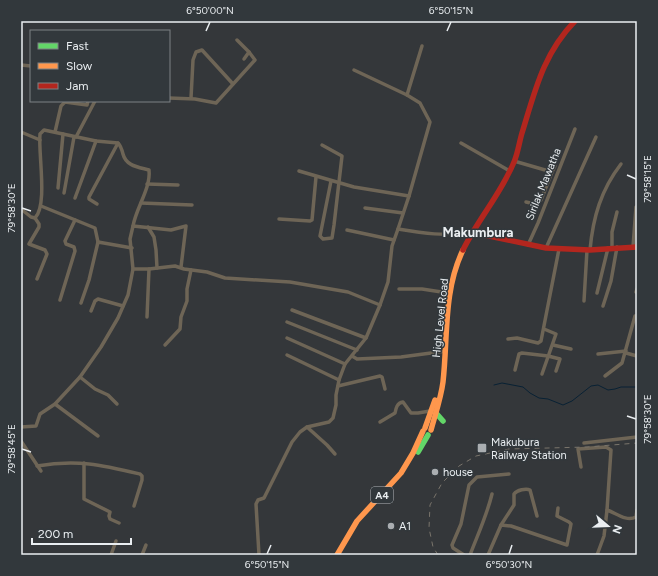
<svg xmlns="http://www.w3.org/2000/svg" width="658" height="576" font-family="Figtree,sans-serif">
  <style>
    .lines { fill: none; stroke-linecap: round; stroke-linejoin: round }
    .stream { stroke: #082134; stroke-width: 1 }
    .street { stroke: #6e6556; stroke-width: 3.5 }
    .fast { stroke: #63d668; stroke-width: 5.5 }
    .slow { stroke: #ff974d; stroke-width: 5.5 }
    .jam { stroke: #b3261e; stroke-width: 5.5 }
    .rail { stroke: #79746b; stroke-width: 1; stroke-dasharray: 5 5; stroke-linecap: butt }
    .ticks { fill: none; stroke: #eaeef1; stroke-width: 1.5 }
    .poi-dot { fill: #aaaeb1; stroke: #32383c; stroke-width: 1.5 }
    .labels { text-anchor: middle; stroke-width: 3; stroke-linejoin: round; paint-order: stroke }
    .shield { fill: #32383c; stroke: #b3b7bb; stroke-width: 1 }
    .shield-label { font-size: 10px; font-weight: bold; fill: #eaeef1 }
    .street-label { font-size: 11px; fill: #eaeef1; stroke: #32383c }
    .poi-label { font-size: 11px; fill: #eaeef1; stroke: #32383c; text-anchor: start }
    .quarter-label { font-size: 13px; font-weight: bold; fill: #eaeef1; stroke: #32383c }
    .neatline { fill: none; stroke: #eaeef1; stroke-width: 1.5 }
    .ticks-label { font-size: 10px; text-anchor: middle; fill: #eaeef1 }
  </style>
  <rect width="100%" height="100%" fill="#34373a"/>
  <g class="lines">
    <path class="stream" d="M494,385L502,383L523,387L530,393L539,398L548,399L563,405L572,401L591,386L598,385L608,390L615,389L621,387H637"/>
    <g class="street">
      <path d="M244,59L249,52"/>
      <path d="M21,65L31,66"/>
      <path d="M354,70L407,95L420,103L430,122L409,196"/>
      <path d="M407,95L422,46"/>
      <path d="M169,98L195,99L216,103L255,60L249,52L237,40"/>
      <path d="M191,98L193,60L196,52L202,50L233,84"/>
      <path d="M21,132L40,140"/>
      <path d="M55,132L61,106L65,102L87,105L88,101"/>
      <path d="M76,137L95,101"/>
      <path d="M461,143L508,170"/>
      <path d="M322,145L342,156L334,225L332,238L323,239L320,236L331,181"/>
      <path d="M514,161L552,172L541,200L535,204L526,202"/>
      <path d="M299,171L354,187L409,196L398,229"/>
      <path d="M552,172L555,166"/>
      <path d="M147,184L178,185"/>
      <path d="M58,188L63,134"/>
      <path d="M64,193L74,137"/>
      <path d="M75,198L96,141"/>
      <path d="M141,203L192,205"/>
      <path d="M97,204L89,199V197L118,143"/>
      <path d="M41,206L95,228L98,242"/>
      <path d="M365,208L403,213"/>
      <path d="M21,209L31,217L35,218C48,205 38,153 40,134L44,130L96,141L118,143C121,146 122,150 123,154C126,166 138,167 149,170C151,188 136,208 133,226"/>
      <path d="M35,218L39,224V227L29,244L45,250L47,254L37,279"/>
      <path d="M279,219L310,221L312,220L316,177"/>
      <path d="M148,227L154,237L156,250L157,268"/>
      <path d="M347,230L394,240"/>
      <path d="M528,245L538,223L575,129"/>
      <path d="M633,247L636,207"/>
      <path d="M546,248L596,137"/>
      <path d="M612,248V232L617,212"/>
      <path d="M590,250C593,217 601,190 621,164"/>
      <path d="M133,269H149L175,266L184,269L207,272L225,278L290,282L348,292L380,305"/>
      <path d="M399,289H422L448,293"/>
      <path d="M636,292L637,289"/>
      <path d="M597,293L608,248"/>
      <path d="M60,300L75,251L74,247L66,244L65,241L75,220"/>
      <path d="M584,301L587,250"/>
      <path d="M81,303L89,280L98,242L132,248"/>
      <path d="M603,306L611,281L617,247"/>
      <path d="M292,310L366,338"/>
      <path d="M91,311L95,301L98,299L123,306"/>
      <path d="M147,317L149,269"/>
      <path d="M287,322L357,350"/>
      <path d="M287,338L345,364"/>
      <path d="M508,339L517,338L538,343L541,341L559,249"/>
      <path d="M165,345L180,329L181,317L187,301V289L191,270"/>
      <path d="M553,345L571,349"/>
      <path d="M626,353L637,356"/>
      <path d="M598,354L626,351"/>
      <path d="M287,355L339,380"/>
      <path d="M352,356L357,359L401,357L446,351"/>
      <path d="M515,370L519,354L522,353L548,356L560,359L556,371"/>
      <path d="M542,374L556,334L544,329"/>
      <path d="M605,376L622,363L635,316H637"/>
      <path d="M80,377L95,389L108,395L117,404"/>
      <path d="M338,386L380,376L382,377L385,389"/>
      <path d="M55,404L98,436"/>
      <path d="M380,422L395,413C396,408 397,403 403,402L411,413H418L430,411"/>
      <path d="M21,427L36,426L40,414L55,404L80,377L101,347L118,318L128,295L133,269L130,239L133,226L171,230L186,226L181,267"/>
      <path d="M307,427L327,445L335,454"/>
      <path d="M21,441L41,471"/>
      <path d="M584,443L637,437"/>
      <path d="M84,463V499L110,512L109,516L110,519L119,523"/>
      <path d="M37,466C77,459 102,465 140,474L142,476V480L134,506"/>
      <path d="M581,467L578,449L606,447L611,450L607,510"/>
      <path d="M501,525L514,505V494C517,490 526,488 530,490L537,516"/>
      <path d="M111,555L116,541"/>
      <path d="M142,555L146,545"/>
      <path d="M259,555L256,504L258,500L264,498L292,442L300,432L307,427L329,422L333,418L336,405V395L339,380L345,364L366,338L380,305L388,282L392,246L398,229C422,233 447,237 470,232"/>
      <path d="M464,555L453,548L452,545L461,524L469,485L477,477L509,474"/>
      <path d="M470,555C478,534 487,515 492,494"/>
      <path d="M488,555L501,525L511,526L567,545L571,524L569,522L557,516L558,508"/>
      <path d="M597,555L604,536L607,510C616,513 626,522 636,517L637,510"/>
    </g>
    <g class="fast">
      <path d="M436,413L443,421"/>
      <path d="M418,452L428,435"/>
    </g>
    <g class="slow">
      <path d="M425,428L435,400"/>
      <path d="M431,430C435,415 441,398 443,382C448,338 443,291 463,250"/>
      <path d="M337,555L357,521L401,473L413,453L423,431"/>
    </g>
    <g class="jam">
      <path d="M470,232L546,248L590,250L637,247"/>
      <path d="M463,250C478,219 501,194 514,162C518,153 519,143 522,133C535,91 543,54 575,21"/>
    </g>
    <path class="rail" d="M438,555L433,547L429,528L430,505L442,483L459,466L476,456L509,449L587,447L637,443"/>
  </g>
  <path class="ticks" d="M206,31L210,22M447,31L451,22M627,175L636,179M22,208L31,211M627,416L636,419M22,449L31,452M267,554L271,545M509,554L512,545"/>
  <g class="poi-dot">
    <rect x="477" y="443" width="10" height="10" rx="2"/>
    <circle cx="435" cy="472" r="4"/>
    <circle cx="391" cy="526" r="4"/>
  </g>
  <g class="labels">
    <rect class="shield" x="371" y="487" width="22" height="16" rx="3"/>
    <g class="shield-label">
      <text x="382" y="499">A4</text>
    </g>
    <g class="street-label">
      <text transform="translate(543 184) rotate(-68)" y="4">Sirilak Mawatha</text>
      <text transform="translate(440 318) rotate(-84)" y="4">High Level Road</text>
    </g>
    <g class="poi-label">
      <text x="491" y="446">Makubura<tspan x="491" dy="13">Railway Station</tspan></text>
      <text x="443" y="476">house</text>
      <text x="399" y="530">A1</text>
    </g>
    <g class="quarter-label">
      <text x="478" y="237">Makumbura</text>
    </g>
  </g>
  <rect width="658" height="576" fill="none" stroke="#32383c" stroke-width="44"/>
  <rect x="30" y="30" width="140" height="72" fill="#32383c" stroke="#7c8184"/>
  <rect x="38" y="43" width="20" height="6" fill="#63d668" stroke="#7c8184"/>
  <text x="66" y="50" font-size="12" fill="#eaeef1">Fast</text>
  <rect x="38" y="63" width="20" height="6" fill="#ff974d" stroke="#7c8184"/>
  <text x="66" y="70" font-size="12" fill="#eaeef1">Slow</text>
  <rect x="38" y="83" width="20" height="6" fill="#b3261e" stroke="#7c8184"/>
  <text x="66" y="90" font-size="12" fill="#eaeef1">Jam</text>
  <g transform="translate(608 526) rotate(109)" stroke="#32383c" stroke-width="3" paint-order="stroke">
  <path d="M0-3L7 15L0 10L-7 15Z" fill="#eaeef1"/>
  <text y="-6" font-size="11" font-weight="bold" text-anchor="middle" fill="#eaeef1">N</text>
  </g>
  <path d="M32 538v6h99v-6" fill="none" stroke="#eaeef1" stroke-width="2"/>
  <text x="38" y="538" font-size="12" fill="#eaeef1" stroke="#32383c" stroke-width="3" paint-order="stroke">200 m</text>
  <rect x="22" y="22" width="614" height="532" class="neatline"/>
  <g class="ticks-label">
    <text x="210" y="14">6°50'00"N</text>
    <text x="451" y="14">6°50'15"N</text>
    <text transform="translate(647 179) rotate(-90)" y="4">79°58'15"E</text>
    <text transform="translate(11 208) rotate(-90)" y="4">79°58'30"E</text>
    <text transform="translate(647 419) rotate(-90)" y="4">79°58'30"E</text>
    <text transform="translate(11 449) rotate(-90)" y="4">79°58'45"E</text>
    <text x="267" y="568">6°50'15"N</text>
    <text x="509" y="568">6°50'30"N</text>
  </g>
</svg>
